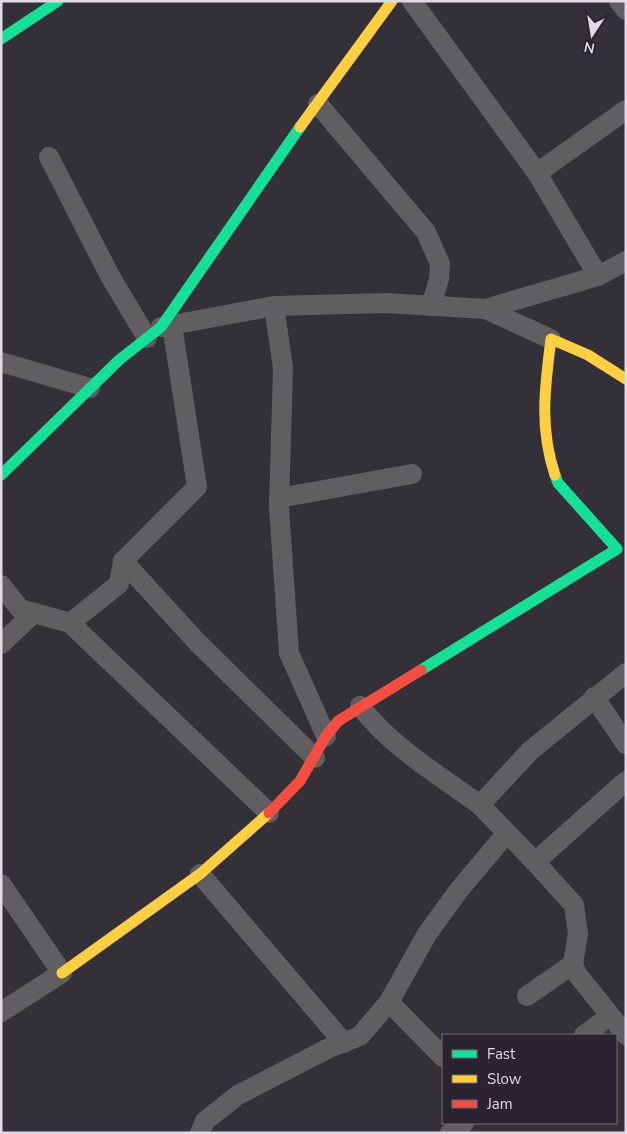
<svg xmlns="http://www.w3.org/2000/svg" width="627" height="1134" font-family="'Nunito Sans',sans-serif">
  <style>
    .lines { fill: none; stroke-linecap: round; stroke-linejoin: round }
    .street { stroke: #615e61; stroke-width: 20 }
    .fast { stroke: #16e098; stroke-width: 11 }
    .slow { stroke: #ffcf43; stroke-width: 11 }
    .jam { stroke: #f24e42; stroke-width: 11 }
  </style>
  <rect width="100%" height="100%" fill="#343038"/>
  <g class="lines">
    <g class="street">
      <path d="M412,1L537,173L598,276"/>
      <path d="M619,1L626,10"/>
      <path d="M318,104L426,232L440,264L439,279L431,306"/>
      <path d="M49,157L110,276L147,338"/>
      <path d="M537,173L626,110"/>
      <path d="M274,306L386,303L485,309L551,339"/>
      <path d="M485,309L598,276L626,261"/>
      <path d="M161,327L274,306L283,368L279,507L289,653L326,736"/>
      <path d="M1,362L90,388"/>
      <path d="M279,498L412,474"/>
      <path d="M123,561L197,642L315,758"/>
      <path d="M1,585L20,609L70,623L269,813"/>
      <path d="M70,623L119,584L123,561L197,487L172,325"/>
      <path d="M1,644L34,613"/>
      <path d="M626,673L530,751L480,805L535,862L626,781"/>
      <path d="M594,697L626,744"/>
      <path d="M360,706C391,747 439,775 480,805"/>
      <path d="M535,862L574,905L578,934L573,964L577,974L626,1035"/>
      <path d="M200,874L344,1043"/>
      <path d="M1,884L62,973L1,1012"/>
      <path d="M527,996L573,964"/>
      <path d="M389,1002L443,1057"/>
      <path d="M584,1035L610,1016"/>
      <path d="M200,1133L205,1121L238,1095L329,1048L360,1036L389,1002L427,934L459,890L506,834"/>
      <path d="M450,1133L464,1123"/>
    </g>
    <g class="fast">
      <path d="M1,39L58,1"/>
      <path d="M1,475L119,360L161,327L300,127"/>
      <path d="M421,670L617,549L558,483L555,475"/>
    </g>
    <g class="slow">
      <path d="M300,127L392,1"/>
      <path d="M555,475C539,428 545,386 551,339L588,355L626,379"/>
      <path d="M62,973L200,874L269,813"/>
    </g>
    <path class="jam" d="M269,813L300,781L326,736L338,721L421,670"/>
  </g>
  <rect width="627" height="1134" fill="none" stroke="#dfdae3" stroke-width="5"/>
  <rect x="442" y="1034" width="175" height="90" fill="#2b2331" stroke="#736c78"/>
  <rect x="452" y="1050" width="25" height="8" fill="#16e098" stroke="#736c78"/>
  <text x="487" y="1059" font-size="15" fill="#dfdae3">Fast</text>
  <rect x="452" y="1075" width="25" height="8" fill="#ffcf43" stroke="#736c78"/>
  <text x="487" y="1084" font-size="15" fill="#dfdae3">Slow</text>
  <rect x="452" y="1100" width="25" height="8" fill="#f24e42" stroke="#736c78"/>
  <text x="487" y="1109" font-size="15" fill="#dfdae3">Jam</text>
  <g transform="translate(592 35) rotate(192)" stroke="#2b2331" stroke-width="4" paint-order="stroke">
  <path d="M0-4L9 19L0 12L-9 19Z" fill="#dfdae3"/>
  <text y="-8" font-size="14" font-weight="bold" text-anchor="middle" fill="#dfdae3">N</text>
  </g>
</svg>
